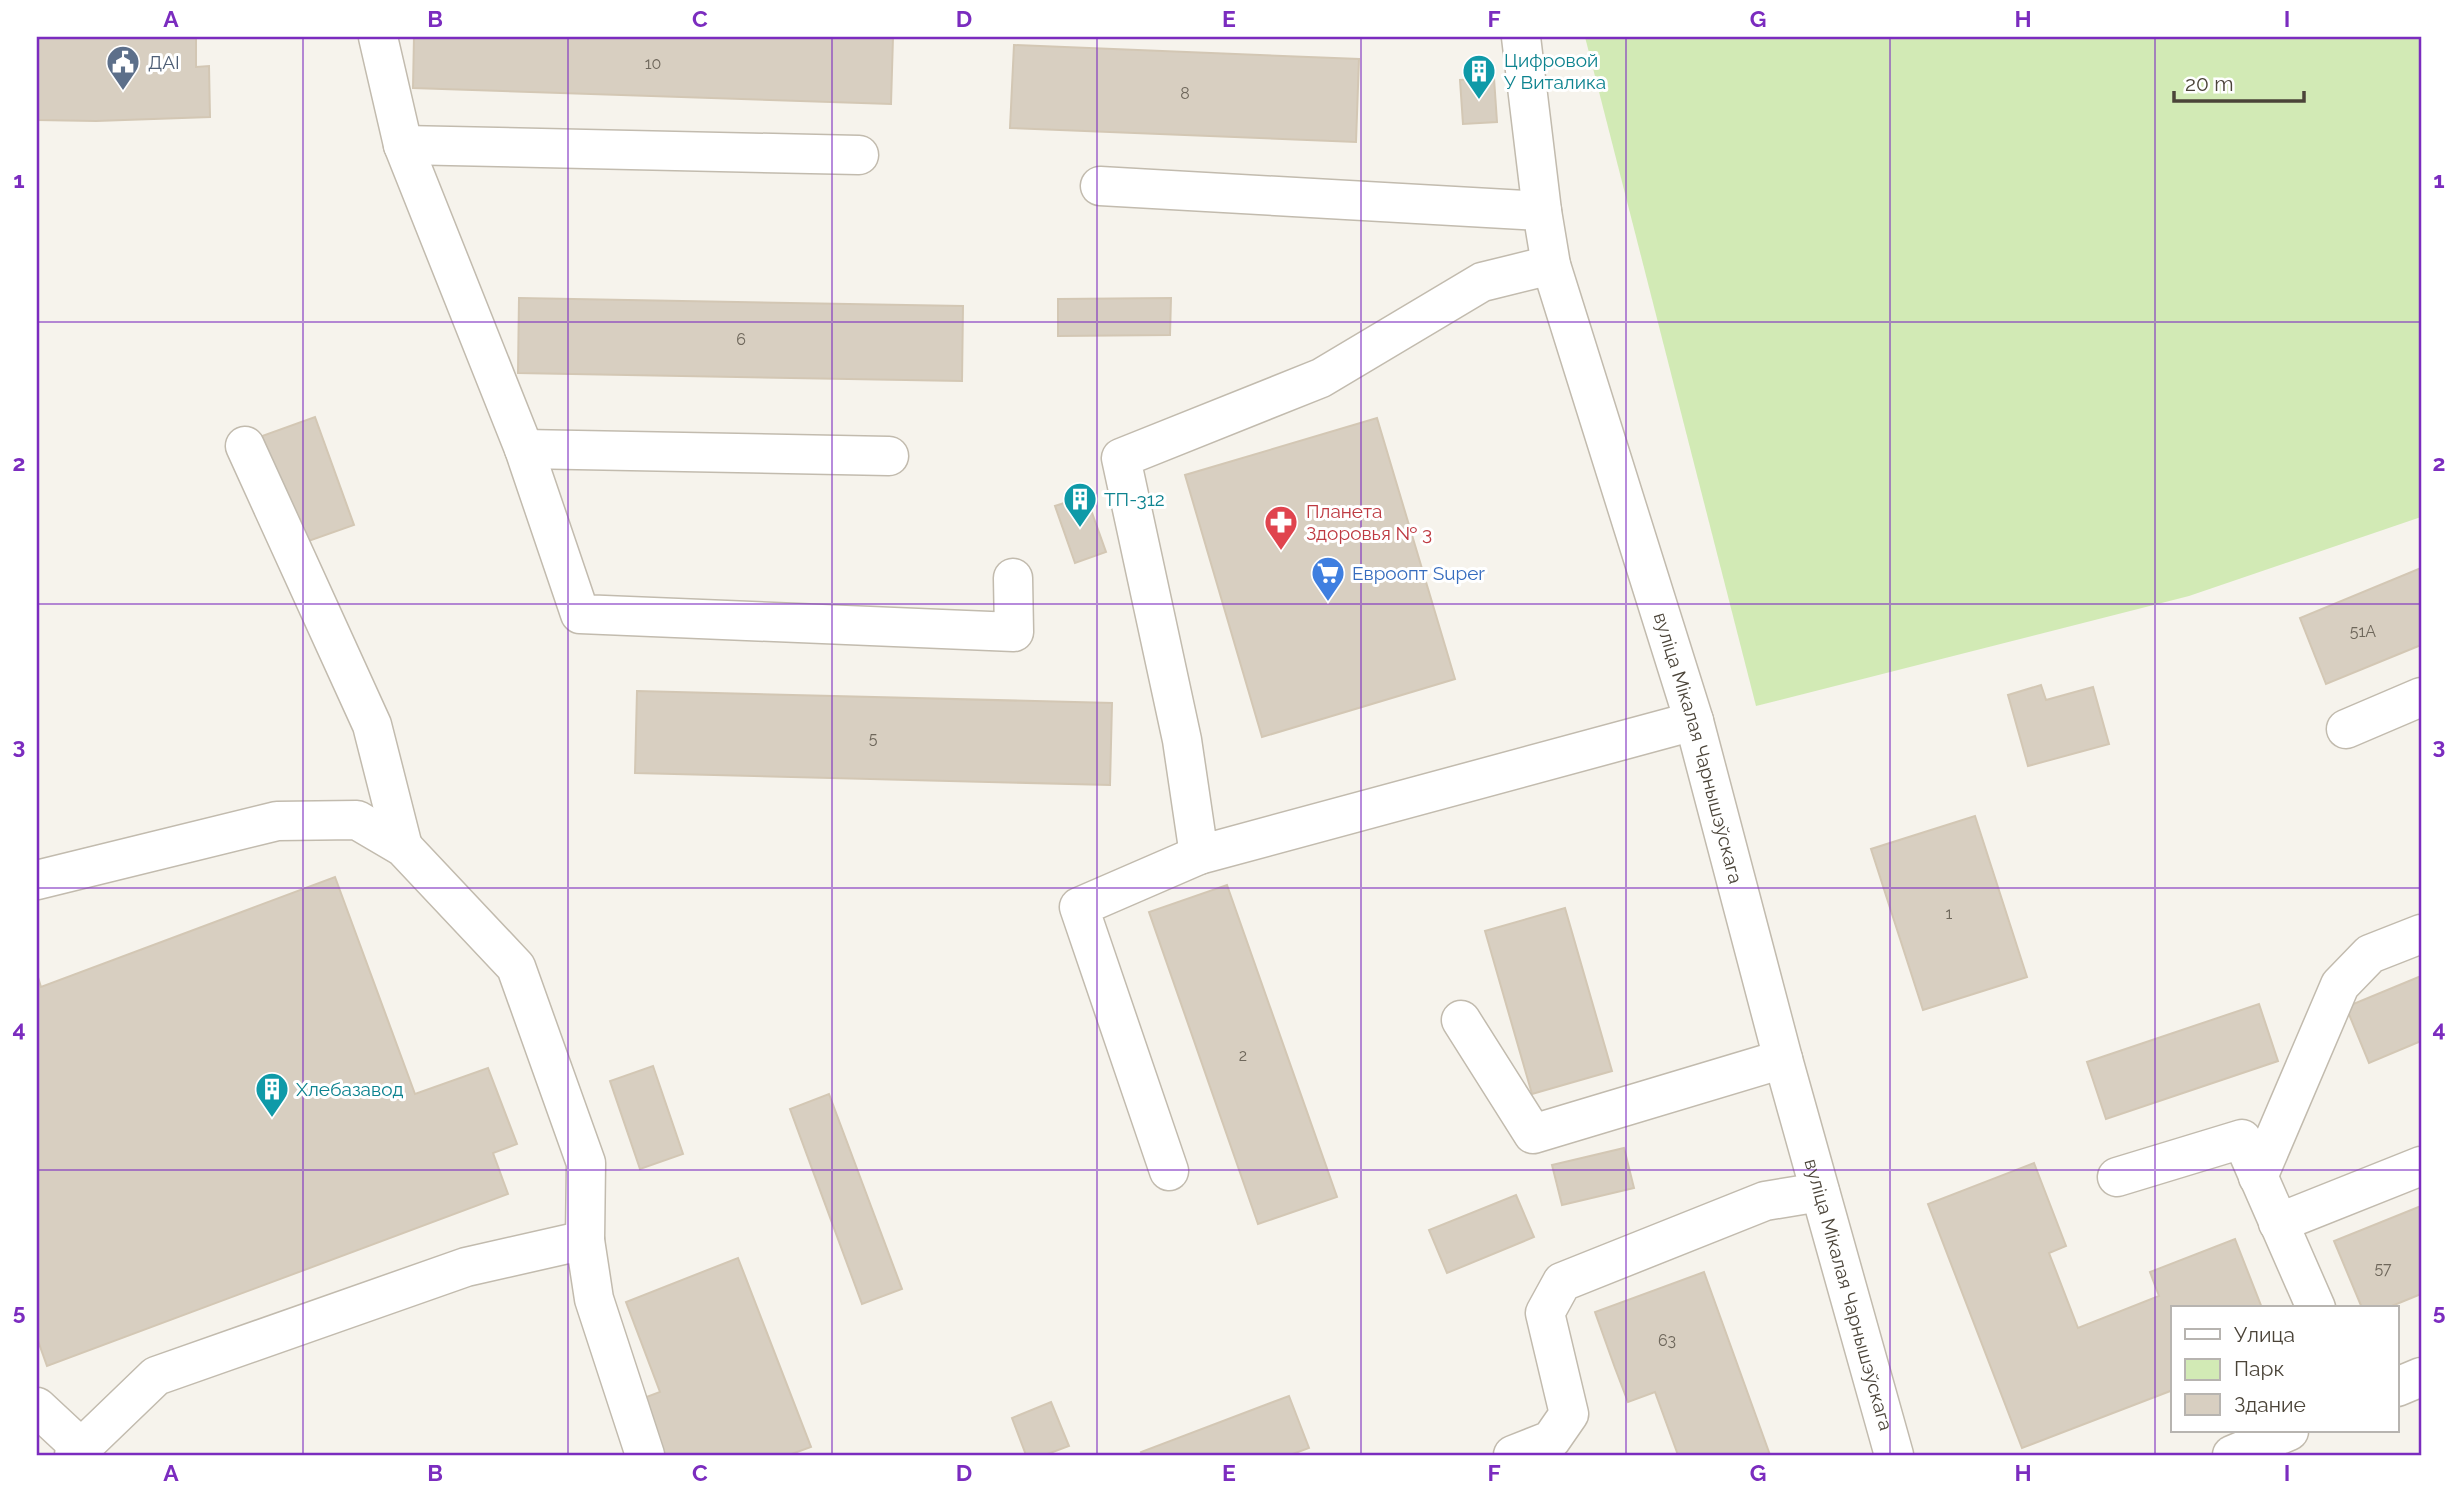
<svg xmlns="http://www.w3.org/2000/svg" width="2458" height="1492" font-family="Raleway,sans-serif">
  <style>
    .green { fill: #d2eab5 }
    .building { fill: #d8cfc1; stroke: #d3c7b4; stroke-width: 2 }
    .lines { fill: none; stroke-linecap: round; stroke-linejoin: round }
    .minor-casing { stroke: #c2bbae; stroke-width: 41 }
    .minor { stroke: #fff; stroke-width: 38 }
    .grid { fill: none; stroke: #7b2cbf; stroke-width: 2; stroke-opacity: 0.55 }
    .labels { text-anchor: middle; stroke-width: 6; stroke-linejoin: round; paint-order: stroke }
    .number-label { font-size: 16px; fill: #6e675b }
    .culture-label { font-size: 19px; fill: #0d838f; stroke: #fff; text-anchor: start }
    .service-label { font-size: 19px; fill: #4e5e75; stroke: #fff; text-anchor: start }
    .health-label { font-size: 19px; fill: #be3a42; stroke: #fff; text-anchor: start }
    .shop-label { font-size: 19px; fill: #366cbe; stroke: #fff; text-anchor: start }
    .street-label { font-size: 19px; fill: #4b4439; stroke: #fff }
    .neatline { fill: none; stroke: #7b2cbf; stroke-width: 2.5 }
    .grid-label { font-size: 23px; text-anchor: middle; font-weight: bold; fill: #7b2cbf }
  </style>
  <rect width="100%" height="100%" fill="#f6f3ec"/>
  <path class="green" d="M1585,37H2421V517L2189,596L1756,706Z"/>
  <g class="building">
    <path d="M196,37V67L209,66L210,117L96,121L37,120V38Z"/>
    <path d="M414,37H893L891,104L413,88Z"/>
    <path d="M1014,45L1359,59L1356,142L1010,128Z"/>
    <path d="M1494,78L1497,122L1463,124L1460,80Z"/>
    <path d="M519,298L963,306L962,381L518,373Z"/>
    <path d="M1171,298L1170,335L1058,336V299Z"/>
    <path d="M315,417L354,525L300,544L262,436Z"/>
    <path d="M1377,418L1455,679L1262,737L1185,475Z"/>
    <path d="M1086,496L1106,552L1075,563L1055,506Z"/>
    <path d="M2421,568V645L2326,684L2300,618Z"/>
    <path d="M2041,685L2046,700L2093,687L2109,744L2028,766L2008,695Z"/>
    <path d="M637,691L1112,703L1110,785L635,773Z"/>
    <path d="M1975,816L2027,977L1923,1010L1871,849Z"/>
    <path d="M335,877L415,1094L488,1068L517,1144L493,1153L508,1194L47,1366L37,1338V974L41,987Z"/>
    <path d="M1227,885L1337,1197L1258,1224L1149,912Z"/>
    <path d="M1565,908L1612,1071L1532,1094L1485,931Z"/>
    <path d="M2421,976V1041L2369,1063L2346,1007Z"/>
    <path d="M2259,1004L2278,1061L2106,1119L2087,1062Z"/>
    <path d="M653,1066L683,1154L640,1169L610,1081Z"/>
    <path d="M829,1094L902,1289L862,1304L790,1109Z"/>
    <path d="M1624,1148L1634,1188L1562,1205L1552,1165Z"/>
    <path d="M2034,1163L2066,1246L2049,1253L2078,1328L2159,1296L2150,1272L2235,1239L2262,1308H2173V1390L2022,1448L1928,1204Z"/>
    <path d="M1516,1195L1534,1237L1447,1273L1429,1230Z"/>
    <path d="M2421,1206V1294L2387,1308H2362L2334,1241Z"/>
    <path d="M738,1258L811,1447L789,1455H654L633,1402L660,1392L626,1302Z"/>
    <path d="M1704,1272L1770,1455H1678L1655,1392L1628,1402L1615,1368L1595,1312Z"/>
    <path d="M1289,1396L1309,1448L1290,1455H1142L1141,1452Z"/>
    <path d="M1051,1402L1069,1446L1045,1455H1026L1012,1418Z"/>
  </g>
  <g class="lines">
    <defs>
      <g id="minor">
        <path d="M378,37L403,145L524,449L580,614L1014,632L1013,578"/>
        <path id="s1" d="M1521,37L1542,211L1551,265L1694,721L1783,1059L1894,1455"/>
        <path d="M403,145L859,155"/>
        <path d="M1100,186L1542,211"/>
        <path d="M1551,265L1482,282L1321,378L1121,458L1182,740L1199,855L1694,721"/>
        <path d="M245,446L372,725L403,847"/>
        <path d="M524,449L889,456"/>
        <path d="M2346,729L2421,697"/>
        <path d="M37,880L277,821L357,820L403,847L516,967L586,1163L585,1240"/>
        <path d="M1461,1020L1533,1134L1783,1059"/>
        <path d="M1169,1171L1079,907L1199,855"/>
        <path d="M2117,1177L2242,1139L2316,1308"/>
        <path d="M2258,1177L2340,985L2370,954L2421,934"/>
        <path d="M2278,1223L2421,1166"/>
        <path d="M2397,1387L2421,1377"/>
        <path d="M37,1407L80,1447L84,1455"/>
        <path d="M74,1455L156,1376L466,1267L585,1240L594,1299L645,1455"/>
        <path d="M1513,1455L1551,1440L1569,1414L1545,1313L1562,1282L1765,1201L1820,1192"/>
        <path d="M2232,1455L2289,1431"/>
      </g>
    </defs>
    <use href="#minor" class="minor-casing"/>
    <use href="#minor" class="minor"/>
  </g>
  <path class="grid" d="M303,37V1455M568,37V1455M832,37V1455M1097,37V1455M1361,37V1455M1626,37V1455M1890,37V1455M2155,37V1455M37,322H2421M37,604H2421M37,888H2421M37,1170H2421"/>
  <defs>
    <symbol id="civic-pin" viewBox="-11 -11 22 30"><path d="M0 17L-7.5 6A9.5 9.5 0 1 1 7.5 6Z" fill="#5c6f8a" stroke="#fff"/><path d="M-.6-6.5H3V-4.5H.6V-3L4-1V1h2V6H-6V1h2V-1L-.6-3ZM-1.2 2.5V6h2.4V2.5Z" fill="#fff"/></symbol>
    <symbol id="building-pin" viewBox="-11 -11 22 30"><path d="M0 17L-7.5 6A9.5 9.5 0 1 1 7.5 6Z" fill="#0f9aa8" stroke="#fff"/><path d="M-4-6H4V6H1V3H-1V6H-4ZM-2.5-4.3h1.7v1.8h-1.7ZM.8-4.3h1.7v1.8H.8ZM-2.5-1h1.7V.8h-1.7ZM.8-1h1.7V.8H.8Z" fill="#fff"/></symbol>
    <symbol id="pharmacy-pin" viewBox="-11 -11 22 30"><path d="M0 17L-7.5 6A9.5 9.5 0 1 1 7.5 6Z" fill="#e0444e" stroke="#fff"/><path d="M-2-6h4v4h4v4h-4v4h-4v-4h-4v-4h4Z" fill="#fff"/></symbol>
    <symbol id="supermarket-pin" viewBox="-11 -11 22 30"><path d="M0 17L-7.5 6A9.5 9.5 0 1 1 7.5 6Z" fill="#3f7fe0" stroke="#fff"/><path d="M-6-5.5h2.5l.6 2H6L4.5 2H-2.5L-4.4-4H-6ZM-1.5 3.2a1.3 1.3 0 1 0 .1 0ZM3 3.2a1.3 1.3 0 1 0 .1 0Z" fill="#fff"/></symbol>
  </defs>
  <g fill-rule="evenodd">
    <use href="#civic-pin" x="104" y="43" width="38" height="52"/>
    <use href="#building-pin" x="1460" y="52" width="38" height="52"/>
    <use href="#building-pin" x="1061" y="480" width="38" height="52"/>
    <use href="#pharmacy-pin" x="1262" y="503" width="38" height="52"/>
    <use href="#supermarket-pin" x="1309" y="554" width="38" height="52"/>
    <use href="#building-pin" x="253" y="1070" width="38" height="52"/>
  </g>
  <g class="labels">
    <g class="number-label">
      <text x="653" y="69">10</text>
      <text x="1185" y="99">8</text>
      <text x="741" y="345">6</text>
      <text x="2363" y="637">51А</text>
      <text x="873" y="744">5</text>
      <text x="1949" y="919">1</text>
      <text x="1243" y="1061">2</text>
      <text x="2383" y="1274">57</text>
      <text x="1667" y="1346">63</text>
    </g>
    <g class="culture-label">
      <text x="1504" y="67">Цифровой<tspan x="1504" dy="22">У Виталика</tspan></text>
      <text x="1104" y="506">ТП-312</text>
      <text x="296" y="1096">Хлебазавод</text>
    </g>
    <g class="service-label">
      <text x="148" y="69">ДАІ</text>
    </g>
    <g class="health-label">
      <text x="1306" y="518">Планета<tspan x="1306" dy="22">Здоровья № 3</tspan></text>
    </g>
    <g class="shop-label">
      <text x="1352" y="580">Евроопт Super</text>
    </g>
    <g class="street-label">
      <text dy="7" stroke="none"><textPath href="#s1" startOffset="735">вуліца Мікалая Чарнышэўскага</textPath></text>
      <text dy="7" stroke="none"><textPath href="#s1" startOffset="1302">вуліца Мікалая Чарнышэўскага</textPath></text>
    </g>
  </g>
  <rect width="2458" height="1492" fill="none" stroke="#ffffff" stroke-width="77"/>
  <rect x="2171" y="1306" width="228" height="126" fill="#ffffff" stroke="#b7b4b0" stroke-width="2"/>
  <rect x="2185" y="1329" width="35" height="10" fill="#ffffff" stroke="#b7b4b0" stroke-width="2"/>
  <text x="2234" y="1342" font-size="21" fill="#4b4439">Улица</text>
  <rect x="2185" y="1359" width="35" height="21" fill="#d2eab5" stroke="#b7b4b0" stroke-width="2"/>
  <text x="2234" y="1376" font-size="21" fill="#4b4439">Парк</text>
  <rect x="2185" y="1394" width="35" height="21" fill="#d8cfc1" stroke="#b7b4b0" stroke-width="2"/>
  <text x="2234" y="1412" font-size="21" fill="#4b4439">Здание</text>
  <path d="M2174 91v10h130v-10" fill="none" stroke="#4b4439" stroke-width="3.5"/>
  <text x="2185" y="91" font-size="21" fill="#4b4439" stroke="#ffffff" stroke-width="5" paint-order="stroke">20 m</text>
  <rect x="38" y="38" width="2382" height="1416" class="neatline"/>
  <g class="grid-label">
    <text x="171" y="27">A</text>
    <text x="435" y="27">B</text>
    <text x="700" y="27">C</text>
    <text x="964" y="27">D</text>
    <text x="1229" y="27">E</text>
    <text x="1494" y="27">F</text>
    <text x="1758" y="27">G</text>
    <text x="2023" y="27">H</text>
    <text x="2287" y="27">I</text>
    <text x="19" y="188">1</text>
    <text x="2439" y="188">1</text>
    <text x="19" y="471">2</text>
    <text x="2439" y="471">2</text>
    <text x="19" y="754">3</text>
    <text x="2439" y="754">3</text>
    <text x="19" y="1037">4</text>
    <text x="2439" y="1037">4</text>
    <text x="19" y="1320">5</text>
    <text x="2439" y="1320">5</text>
    <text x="171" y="1481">A</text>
    <text x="435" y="1481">B</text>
    <text x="700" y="1481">C</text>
    <text x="964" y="1481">D</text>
    <text x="1229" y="1481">E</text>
    <text x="1494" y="1481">F</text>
    <text x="1758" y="1481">G</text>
    <text x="2023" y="1481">H</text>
    <text x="2287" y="1481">I</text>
  </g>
</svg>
